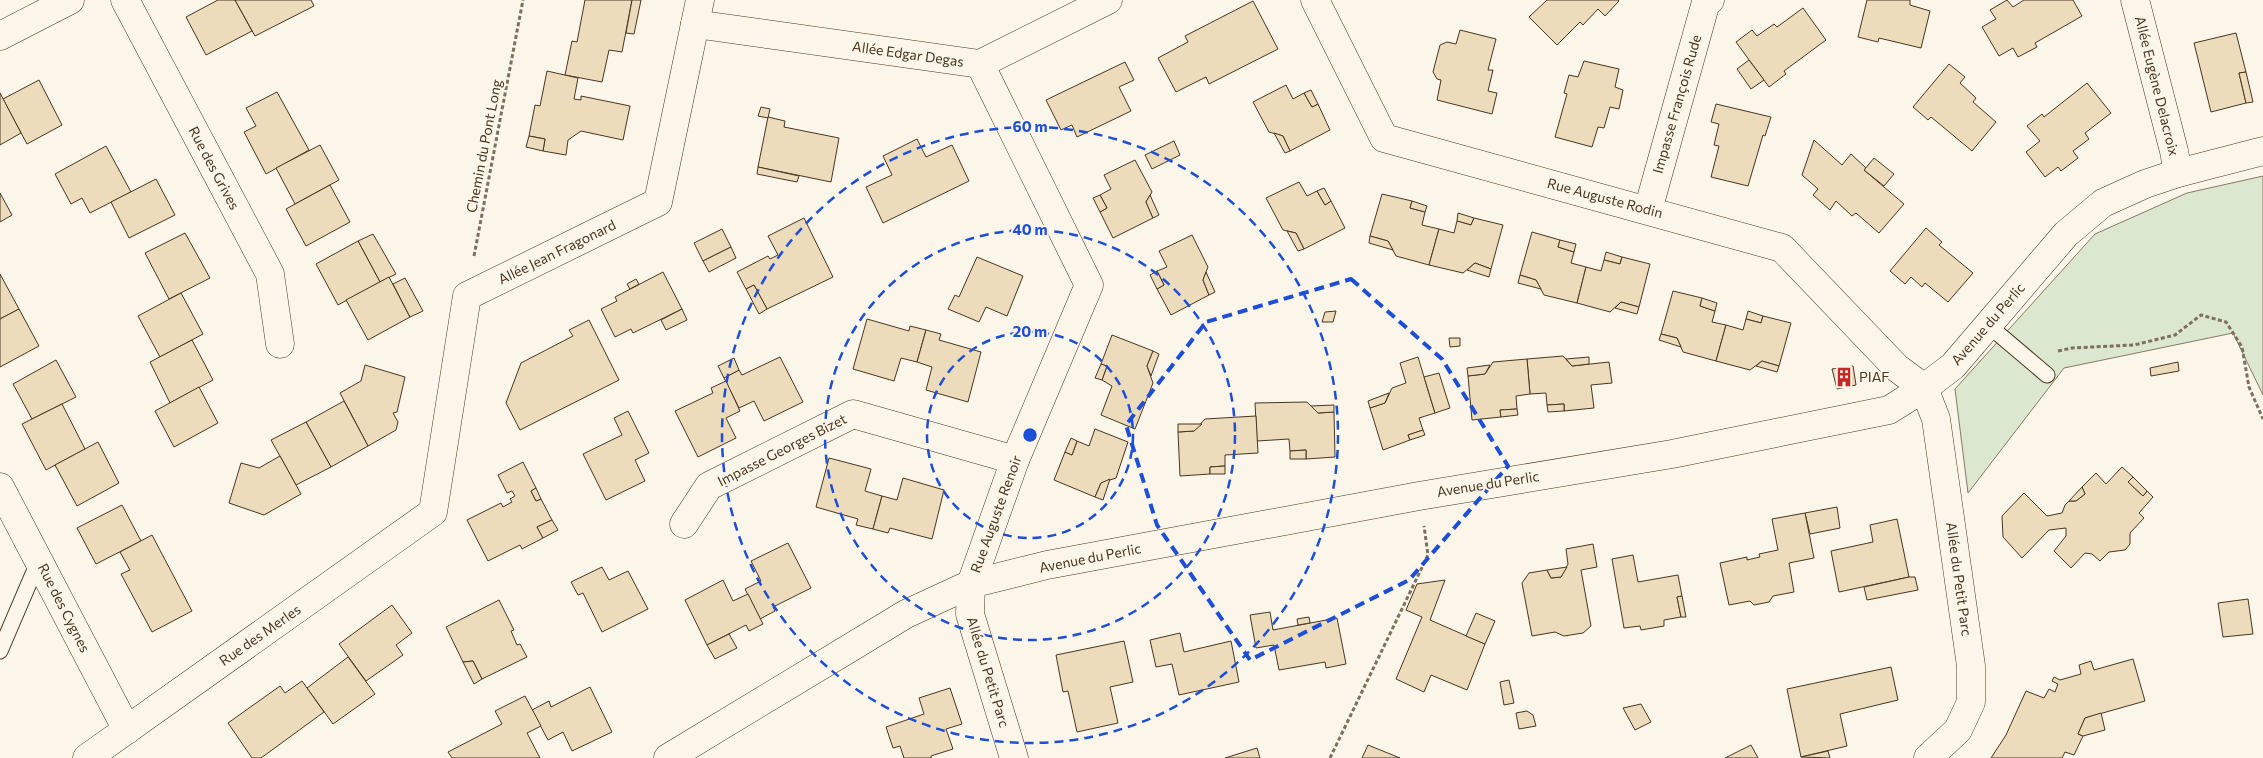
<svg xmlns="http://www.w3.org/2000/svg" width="2263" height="758" font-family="Commissioner,sans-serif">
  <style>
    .green { fill: #dce7d0; stroke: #887966 }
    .building { fill: #ecdcbc; stroke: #4a3520 }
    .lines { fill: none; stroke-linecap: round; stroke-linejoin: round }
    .lane-casing { stroke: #4a3520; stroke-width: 17 }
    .street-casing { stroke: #4a3520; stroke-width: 29 }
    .secondary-casing { stroke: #4a3520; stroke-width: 29 }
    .path { stroke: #7f6f5c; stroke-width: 3; stroke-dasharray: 4 2.5; stroke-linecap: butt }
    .lane { stroke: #fbf6e9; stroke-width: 15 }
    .street { stroke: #fbf6e9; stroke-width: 28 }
    .secondary { stroke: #fbf6e9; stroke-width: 28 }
    .marked { fill: none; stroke: #1d4ed8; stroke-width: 4; stroke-dasharray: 10 6; stroke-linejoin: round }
    .ring { fill: none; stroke: #1d4ed8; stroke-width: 2.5; stroke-dasharray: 9 6 }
    .labels { text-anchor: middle; stroke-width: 4; stroke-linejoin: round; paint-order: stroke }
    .street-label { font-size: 14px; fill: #4a3520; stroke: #fbf6e9 }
    .poi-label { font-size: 14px; fill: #4a3520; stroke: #fbf6e9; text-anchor: start }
    .centre { fill: #1d4ed8; stroke: #fbf6e9; stroke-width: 2.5 }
    .ring-label { font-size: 15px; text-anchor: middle; font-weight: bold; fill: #1d4ed8; stroke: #fbf6e9; stroke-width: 4; stroke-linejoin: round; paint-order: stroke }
  </style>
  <rect width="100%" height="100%" fill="#fbf6e9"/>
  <path class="green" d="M2263,176V395L2233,333L2064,368L1968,493L1955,389L2095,234L2187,193Z"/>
  <g class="building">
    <path d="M218,0H235L252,31L206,55L186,17Z"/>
    <path d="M235,0H311L314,6L255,36Z"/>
    <path d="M585,0H632L622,52L609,50L602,82L565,75L572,41L577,42Z"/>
    <path d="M632,0H641L634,34L626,33Z"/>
    <path d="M1547,0H1618L1619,1L1605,16L1598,9L1583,25L1580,22L1557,45L1529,17Z"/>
    <path d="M1867,0H1910V5L1930,11L1921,48L1879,38L1878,42L1858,37Z"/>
    <path d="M2007,0L2013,7L2024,0H2073L2082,16L2035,43L2037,47L2018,57L2013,48L1999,56L1982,27L1996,19L1990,10Z"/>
    <path d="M1253,1L1278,49L1209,84L1206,77L1176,92L1158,58L1188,42L1185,36Z"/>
    <path d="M1803,8L1826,40L1784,71L1786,74L1769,87L1736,42L1752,30L1757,36L1774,24L1777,27Z"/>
    <path d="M1460,30L1496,39L1488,70H1493L1488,91L1497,93L1492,114L1437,100L1441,80L1437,79L1433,72L1440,45L1447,42L1456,44Z"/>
    <path d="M2236,33L2246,72L2239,73L2246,103L2211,112L2194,43Z"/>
    <path d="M1749,60L1764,80L1751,89L1737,69Z"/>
    <path d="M1584,61L1619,69L1615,87L1623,90L1619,109L1610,107L1604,128L1598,127L1592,147L1555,137L1567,94L1564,93L1569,75L1578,77Z"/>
    <path d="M1125,62L1134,80L1119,87L1131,111L1077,137L1072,125L1061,130L1046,100Z"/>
    <path d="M1949,64L1965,77L1960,83L1976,98L1973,102L1996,122L1972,151L1931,117L1928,120L1913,107Z"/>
    <path d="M547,71L578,78L574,99L581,100V96L630,106L623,140L581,131L568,140L566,155L543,151L545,139L529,136L535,105L540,106Z"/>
    <path d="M2246,72L2253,102L2246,103L2239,73Z"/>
    <path d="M39,80L62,125L27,144L3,99Z"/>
    <path d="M2087,83L2111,113L2085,133L2089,139L2073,151L2078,158L2061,171L2058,167L2045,177L2026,152L2040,141L2027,126L2042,114L2044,117Z"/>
    <path d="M1286,85L1293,99L1304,93L1312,107L1318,104L1330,130L1290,151L1283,136L1269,132L1253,102Z"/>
    <path d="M1311,90L1318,104L1312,107L1304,93Z"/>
    <path d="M277,92L309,150L266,174L244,132L256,126L246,108Z"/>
    <path d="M0,93L21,133L0,145Z"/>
    <path d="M1716,104L1771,117L1765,136L1763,135L1748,186L1711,177L1719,146L1714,145L1719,124L1711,122Z"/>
    <path d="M761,107L770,109L768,118L758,116Z"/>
    <path d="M768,117L785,121L784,127L839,138L831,182L758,167Z"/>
    <path d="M1274,133L1283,136L1290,151L1285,153Z"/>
    <path d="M529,136L545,139L543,151L526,147Z"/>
    <path d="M917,139L926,157L952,145L969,181L883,223L866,187L892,175L883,156Z"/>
    <path d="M1814,140L1842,165L1851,154L1866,168L1864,170L1904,204L1879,233L1856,213L1852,216L1836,201L1830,210L1813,195L1818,189L1802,175Z"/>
    <path d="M1174,141L1180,155L1152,169L1145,155Z"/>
    <path d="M320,145L339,180L295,204L276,168Z"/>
    <path d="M106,146L131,192L90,213L82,198L71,204L55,174Z"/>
    <path d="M1874,158L1894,174L1884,186L1864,170Z"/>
    <path d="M1135,160L1152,192L1146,202L1153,218L1113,238L1100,212L1107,208L1100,195L1111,189L1104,175Z"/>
    <path d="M758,167L799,176L797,182L757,174Z"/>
    <path d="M156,179L175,215L129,238L111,202Z"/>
    <path d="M1299,182L1307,196L1317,191L1325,205L1331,201L1345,228L1304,249L1296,233L1283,230L1266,198Z"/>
    <path d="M330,185L350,222L306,246L286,209Z"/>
    <path d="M1324,188L1331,201L1325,205L1317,191Z"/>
    <path d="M0,193L12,215L0,222Z"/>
    <path d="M1382,194L1412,201L1410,208L1425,212L1422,225L1439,229L1429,265L1396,256L1388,241L1370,236Z"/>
    <path d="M1100,195L1107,208L1100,212L1093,198Z"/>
    <path d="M1150,195L1159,215L1153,218L1146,202Z"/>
    <path d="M1412,201L1427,206L1425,212L1410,208Z"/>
    <path d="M1458,213L1474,218L1471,225L1457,221Z"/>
    <path d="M804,218L833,277L767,309L754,285L746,289L737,272L768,256L770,259L778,255L768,236Z"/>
    <path d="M1474,218L1503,225L1491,269L1475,263L1463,273L1429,265L1439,229L1454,233L1457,221L1471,225Z"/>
    <path d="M1926,228L1942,242L1939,245L1973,273L1948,302L1925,283L1922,287L1911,277L1905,284L1890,271Z"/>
    <path d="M722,229L731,247L703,261L694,243Z"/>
    <path d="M1287,231L1296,233L1304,249L1298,251Z"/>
    <path d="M1532,232L1560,240L1558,247L1574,252L1571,263L1586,267L1577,303L1544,295L1536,280L1520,275Z"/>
    <path d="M185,233L210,278L169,299L145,253Z"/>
    <path d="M373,234L396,274L380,282L358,241Z"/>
    <path d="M1192,235L1208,267L1203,280L1209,295L1171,315L1157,289L1164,285L1157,271L1167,267L1159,251Z"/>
    <path d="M1370,236L1388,241L1393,250L1369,243Z"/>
    <path d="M1560,240L1576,244L1574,252L1558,247Z"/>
    <path d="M358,241L380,282L338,305L316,264Z"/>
    <path d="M731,247L736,258L709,272L703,261Z"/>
    <path d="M1606,252L1622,257L1620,264L1604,260Z"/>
    <path d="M977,257L1023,276L1007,316L986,307L979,322L948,309L955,295L959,297Z"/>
    <path d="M1622,257L1650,264L1639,307L1621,302L1610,312L1577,303L1586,267L1601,271L1604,260L1620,264Z"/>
    <path d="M1475,263L1491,269L1489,277L1467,270Z"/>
    <path d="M1157,271L1164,285L1157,289L1150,275Z"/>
    <path d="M663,272L682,309L633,333L631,329L615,337L601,309L617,301L615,297Z"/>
    <path d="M1206,272L1215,292L1209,295L1203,280Z"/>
    <path d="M0,274L19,309L0,319Z"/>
    <path d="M1520,275L1536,280L1541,289L1518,283Z"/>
    <path d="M389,277L410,317L368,340L346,300Z"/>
    <path d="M405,278L423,311L410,317L393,284Z"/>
    <path d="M636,279L639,284L630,289L627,284Z"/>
    <path d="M754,285L767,309L759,314L746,289Z"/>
    <path d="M1673,291L1702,298L1700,306L1715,311L1712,322L1726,325L1716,361L1683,352L1677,338L1661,334Z"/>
    <path d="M181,293L203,334L160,357L138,316Z"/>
    <path d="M1702,298L1717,303L1715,311L1700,306Z"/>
    <path d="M1621,302L1639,307L1637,314L1615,308Z"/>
    <path d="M19,309L39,346L0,367V319Z"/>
    <path d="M682,309L687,320L666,330L661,320Z"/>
    <path d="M1336,311L1333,322H1322L1325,312Z"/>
    <path d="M1748,311L1763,316L1761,323L1746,319Z"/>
    <path d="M1763,316L1791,323L1779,366L1762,361L1750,370L1716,361L1726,325L1743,330L1746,319L1761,323Z"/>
    <path d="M867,319L909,331L910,326L926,330L917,362L901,358L894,381L853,369Z"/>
    <path d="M589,320L619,380L520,430L506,403L521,363L573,336L569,330Z"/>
    <path d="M926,330L941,334L939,340L981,352L968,402L926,390L932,367L917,362Z"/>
    <path d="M1661,334L1677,338L1681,347L1659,340Z"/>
    <path d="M1112,335L1153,351L1147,366L1153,383L1135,429L1101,415L1112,386L1102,380L1107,366L1101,364Z"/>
    <path d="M1449,338H1460V346L1450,347Z"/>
    <path d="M192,340L213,380L170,403L150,362Z"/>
    <path d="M1153,351L1159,354L1151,376L1147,366Z"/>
    <path d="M1563,356L1572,366L1609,362L1612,383L1591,385L1594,408L1564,411V404L1547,405L1546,393L1530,394L1527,359Z"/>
    <path d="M780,357L803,402L764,421L754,401L739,408L724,378L739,370L742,375Z"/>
    <path d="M1418,357L1435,413L1419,418L1423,430L1408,435L1410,440L1383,450L1370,408L1385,403L1392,388L1406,383L1400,363Z"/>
    <path d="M1589,357V364L1572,366L1566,359Z"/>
    <path d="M734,358L739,370L724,378L718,366Z"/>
    <path d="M1527,359L1530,394L1516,396L1517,409L1500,410L1501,417L1472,420L1468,376L1485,374L1493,362Z"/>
    <path d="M56,360L76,397L32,419L13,384Z"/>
    <path d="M1762,361L1779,366L1777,372L1756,366Z"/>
    <path d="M2178,362L2179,371L2151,376L2150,368Z"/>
    <path d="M1101,364L1107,366L1102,380L1095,378Z"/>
    <path d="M365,365L405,377L397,412L393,413L398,422L396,430L368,446L340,393L361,381Z"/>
    <path d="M1490,365L1485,374L1468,376L1467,368Z"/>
    <path d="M1853,366L1856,385L1837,389L1832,369Z"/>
    <path d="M1439,373L1450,408L1435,413L1424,377Z"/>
    <path d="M726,381L740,411L726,418L736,438L698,457L675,411L713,393L711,388Z"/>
    <path d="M199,387L218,423L174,447L155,411Z"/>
    <path d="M1389,393L1385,403L1370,408L1368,401Z"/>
    <path d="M344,401L368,446L331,467L306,422Z"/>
    <path d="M1307,402L1318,413L1334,412L1335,457L1306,459V450L1290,451L1289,439L1257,441L1255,403Z"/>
    <path d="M62,404L85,449L46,470L22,424Z"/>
    <path d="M1564,404V411L1548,412L1547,405Z"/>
    <path d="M1334,405V412L1318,413L1311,406Z"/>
    <path d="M1517,409L1518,415L1501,417L1500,410Z"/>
    <path d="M628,411L649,453L635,460L645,481L606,500L583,454L622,435L614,418Z"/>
    <path d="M1256,416L1258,453L1225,455V466L1210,467V474L1180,476L1178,432L1194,431L1205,419Z"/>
    <path d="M306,422L331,467L296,485L271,440Z"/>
    <path d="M1178,424H1202L1194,431L1178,432Z"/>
    <path d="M1095,429L1128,442L1116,478L1101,483L1095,497L1054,480L1065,452L1072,455L1077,441L1089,446Z"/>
    <path d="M1423,430L1425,435L1410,440L1408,435Z"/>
    <path d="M1071,438L1077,441L1072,455L1065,452Z"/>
    <path d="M98,442L119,483L77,506L55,465Z"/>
    <path d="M1306,450V459H1290V451Z"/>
    <path d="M280,456L301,494L264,515L229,503L241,463L259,468Z"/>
    <path d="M829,458L871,469L865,491L882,496L873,529L856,525L858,519L816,507Z"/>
    <path d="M523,462L536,488L531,491L536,501L541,499L552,520L537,527L543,538L522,549L520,545L488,561L467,520L501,503L503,507L512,502L510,499L515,496L512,491L507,493L498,475Z"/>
    <path d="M1225,466V474H1210V467Z"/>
    <path d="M2122,467L2133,477L2128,482L2143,496L2147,491L2153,497L2139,513L2144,518L2130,533V544L2125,550L2109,552L2100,561L2092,554L2085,553L2071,568L2054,551L2066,536V528L2049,530L2022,558L2003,537L2002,516L2024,493L2047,516L2062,513L2065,505L2069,501H2076L2085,494L2082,487L2096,473L2106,484Z"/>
    <path d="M2133,477L2147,491L2143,496L2128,482Z"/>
    <path d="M903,478L944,490L932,539L890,528L888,533L873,529L882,496L897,500Z"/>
    <path d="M1110,479L1103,500L1095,497L1101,483Z"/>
    <path d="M2082,487L2085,494L2076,501H2069Z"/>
    <path d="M536,488L541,499L536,501L531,491Z"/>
    <path d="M122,505L141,541L96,564L77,528Z"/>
    <path d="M1837,507L1840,528L1810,534L1805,513Z"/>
    <path d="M1805,513L1814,558L1789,563L1794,592L1773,596L1769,602L1754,605L1750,601L1729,605L1720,563L1747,557V560L1760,557L1759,554L1778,550L1772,519Z"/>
    <path d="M1897,519L1909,577L1839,592L1831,551L1873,542L1870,525Z"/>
    <path d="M552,520L558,530L543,538L537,527Z"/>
    <path d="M152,535L192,611L152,632L121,574L130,570L120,552Z"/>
    <path d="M788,543L811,588L773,607L775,611L760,619L745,589L761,581L751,561Z"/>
    <path d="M1593,544L1597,567L1581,570L1591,626L1583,633L1564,636L1555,632L1532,636L1522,583L1529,573L1547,570L1551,578L1561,577L1568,564L1566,549Z"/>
    <path d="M1633,555L1638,582L1678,575L1682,596L1677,597L1681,617L1664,620V626L1641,630L1640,626L1624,628L1612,559Z"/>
    <path d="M602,567L609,580L628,571L648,609L602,632L583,593L578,595L571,582Z"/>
    <path d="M1567,567L1561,577L1551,578L1547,570Z"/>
    <path d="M1909,577H1915L1918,590L1867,600L1864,587Z"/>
    <path d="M723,580L733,601L748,594L763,624L749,631L746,625L707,645L685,600Z"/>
    <path d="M1445,580L1430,620L1485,644L1467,690L1431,675L1424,692L1396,679L1422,617L1406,610L1417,584Z"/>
    <path d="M1682,596L1686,617H1681L1677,597Z"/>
    <path d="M2248,599L2253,634L2223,637L2218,603Z"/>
    <path d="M499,600L514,630L511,631L517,645L520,644L527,657L482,679L473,661L463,662L446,627Z"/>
    <path d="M392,605L412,633L396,645L403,655L366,681L339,644Z"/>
    <path d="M1270,612L1273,630L1337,618L1346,664L1326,668L1325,662L1279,670L1274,645L1256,648L1250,615Z"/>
    <path d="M1476,613L1495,621L1485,644L1466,636Z"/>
    <path d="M1309,617L1310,623L1298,625L1297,619Z"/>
    <path d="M1180,633L1184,652L1231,641L1239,682L1179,695L1172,664L1156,667L1150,640Z"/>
    <path d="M729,634L737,648L715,659L707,645Z"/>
    <path d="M1124,641L1133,682L1110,687L1118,723L1077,732L1068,691L1063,692L1056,655Z"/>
    <path d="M348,657L375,694L333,724L307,688Z"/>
    <path d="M2133,659L2145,701L2085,718L2078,734L2083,736L2074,755L2065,752L2062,758H1991L2006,735L2026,691L2044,698L2049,689L2055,692L2058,684L2052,681L2054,677L2060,680L2081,674L2079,665L2091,661L2094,670Z"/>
    <path d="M473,661L482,679L474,684L463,662Z"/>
    <path d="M1891,667L1898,700L1840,714L1847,746L1801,757L1787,689Z"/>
    <path d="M1509,680L1514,703L1504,705L1500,682Z"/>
    <path d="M302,681L324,712L261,758H252L228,723L280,686L285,693Z"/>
    <path d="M590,687L612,732L572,751L563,732L548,740L532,710L549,701L551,707Z"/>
    <path d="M950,688L962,724L946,729L953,749L931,756V758H904L900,746L893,748L886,727L924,714L919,698Z"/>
    <path d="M525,696L541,726L527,733L540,758H452L448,752L502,724L495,711Z"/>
    <path d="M1641,704L1651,722L1635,730L1623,708Z"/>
    <path d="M1527,711L1533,715L1536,726L1519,729L1516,713Z"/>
    <path d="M2101,713L2105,730L2083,736L2078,734L2085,718Z"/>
    <path d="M1368,745L1400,758H1362Z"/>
    <path d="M1751,745L1758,758H1725Z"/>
    <path d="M1257,748L1260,758H1225Z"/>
    <path d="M1828,751L1830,758L1801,757Z"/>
  </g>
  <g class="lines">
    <defs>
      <g id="lane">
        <path d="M1988,325L2047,375"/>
        <path d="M0,651L39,560"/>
      </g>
      <g id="street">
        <path d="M125,0L270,274L280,344"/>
        <path d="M1315,0L1384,138L1782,248L1897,368L1924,388L1936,419L1971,666V702L1958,730L1928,758"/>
        <path d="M2135,0L2174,151L2178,173"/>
        <path d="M695,24L980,64L1108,0"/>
        <path d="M0,36L70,0"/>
        <path d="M980,64L1089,285L1015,460L971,584L970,614L1014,758"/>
        <path d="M1648,210L1706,2L1710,0"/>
        <path d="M0,487L127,730"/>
        <path d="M684,524L709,486L853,414L1015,460"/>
        <path d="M87,758L433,512L467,296L658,202L700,0"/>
      </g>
      <path id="secondary" d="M668,758L906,614L971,584L1047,565L1419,496L1672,454L1889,410L1924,388L1953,366L2066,234L2103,203L2145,184L2178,173L2263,151"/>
    </defs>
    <use href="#lane" class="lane-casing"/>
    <use href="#street" class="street-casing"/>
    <use href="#secondary" class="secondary-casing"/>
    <g class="path">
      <path d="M474,256L523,0"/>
      <path d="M2058,351L2072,348L2134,345L2175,335L2201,315L2226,322L2242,347L2249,387L2263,419"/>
      <path d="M1330,758L1428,555L1424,526"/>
    </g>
    <use href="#lane" class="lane"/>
    <use href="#street" class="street"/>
    <use href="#secondary" class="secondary"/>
  </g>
  <path class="marked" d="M1351,279L1442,359L1508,466L1409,580L1250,660L1157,525L1126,425L1206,322Z"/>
  <g class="ring">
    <circle cx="1030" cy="435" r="103"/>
    <circle cx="1030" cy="435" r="205"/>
    <circle cx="1030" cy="435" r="308"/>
  </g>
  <defs>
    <symbol id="building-bare" viewBox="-9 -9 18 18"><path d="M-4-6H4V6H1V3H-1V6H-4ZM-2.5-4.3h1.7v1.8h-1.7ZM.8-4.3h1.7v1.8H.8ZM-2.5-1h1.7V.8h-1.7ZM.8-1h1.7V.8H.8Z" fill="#c62828" stroke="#fbf6e9" stroke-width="2.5" paint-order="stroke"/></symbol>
  </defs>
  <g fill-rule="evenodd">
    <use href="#building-bare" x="1830" y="363" width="28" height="28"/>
  </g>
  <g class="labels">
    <g class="street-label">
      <text transform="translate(908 54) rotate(8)" y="5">Allée Edgar Degas</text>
      <text transform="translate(2157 86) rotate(76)" y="5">Allée Eugène Delacroix</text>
      <text transform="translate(1677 104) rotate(-74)" y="5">Impasse François Rude</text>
      <text transform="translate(484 146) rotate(-79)" y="5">Chemin du Pont Long</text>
      <text transform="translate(214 168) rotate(62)" y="5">Rue des Grives</text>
      <text transform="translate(1605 198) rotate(15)" y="5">Rue Auguste Rodin</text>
      <text transform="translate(557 252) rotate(-26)" y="5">Allée Jean Fragonard</text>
      <text transform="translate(1988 324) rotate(-49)" y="5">Avenue du Perlic</text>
      <text transform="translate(782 450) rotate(-27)" y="5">Impasse Georges Bizet</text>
      <text transform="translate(1488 484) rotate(-9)" y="5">Avenue du Perlic</text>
      <text transform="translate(996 514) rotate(-70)" y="5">Rue Auguste Renoir</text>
      <text transform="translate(1090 558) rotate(-11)" y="5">Avenue du Perlic</text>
      <text transform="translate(1959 579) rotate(82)" y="5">Allée du Petit Parc</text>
      <text transform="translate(64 608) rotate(63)" y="5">Rue des Cygnes</text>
      <text transform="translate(260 635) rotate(-35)" y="5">Rue des Merles</text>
      <text transform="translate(988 672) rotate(73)" y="5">Allée du Petit Parc</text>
    </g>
    <g class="poi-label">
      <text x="1859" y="382">PIAF</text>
    </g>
  </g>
  <circle cx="1030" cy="435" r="8" class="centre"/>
  <g class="ring-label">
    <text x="1030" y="132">60 m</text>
    <text x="1030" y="235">40 m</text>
    <text x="1030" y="337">20 m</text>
  </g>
</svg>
